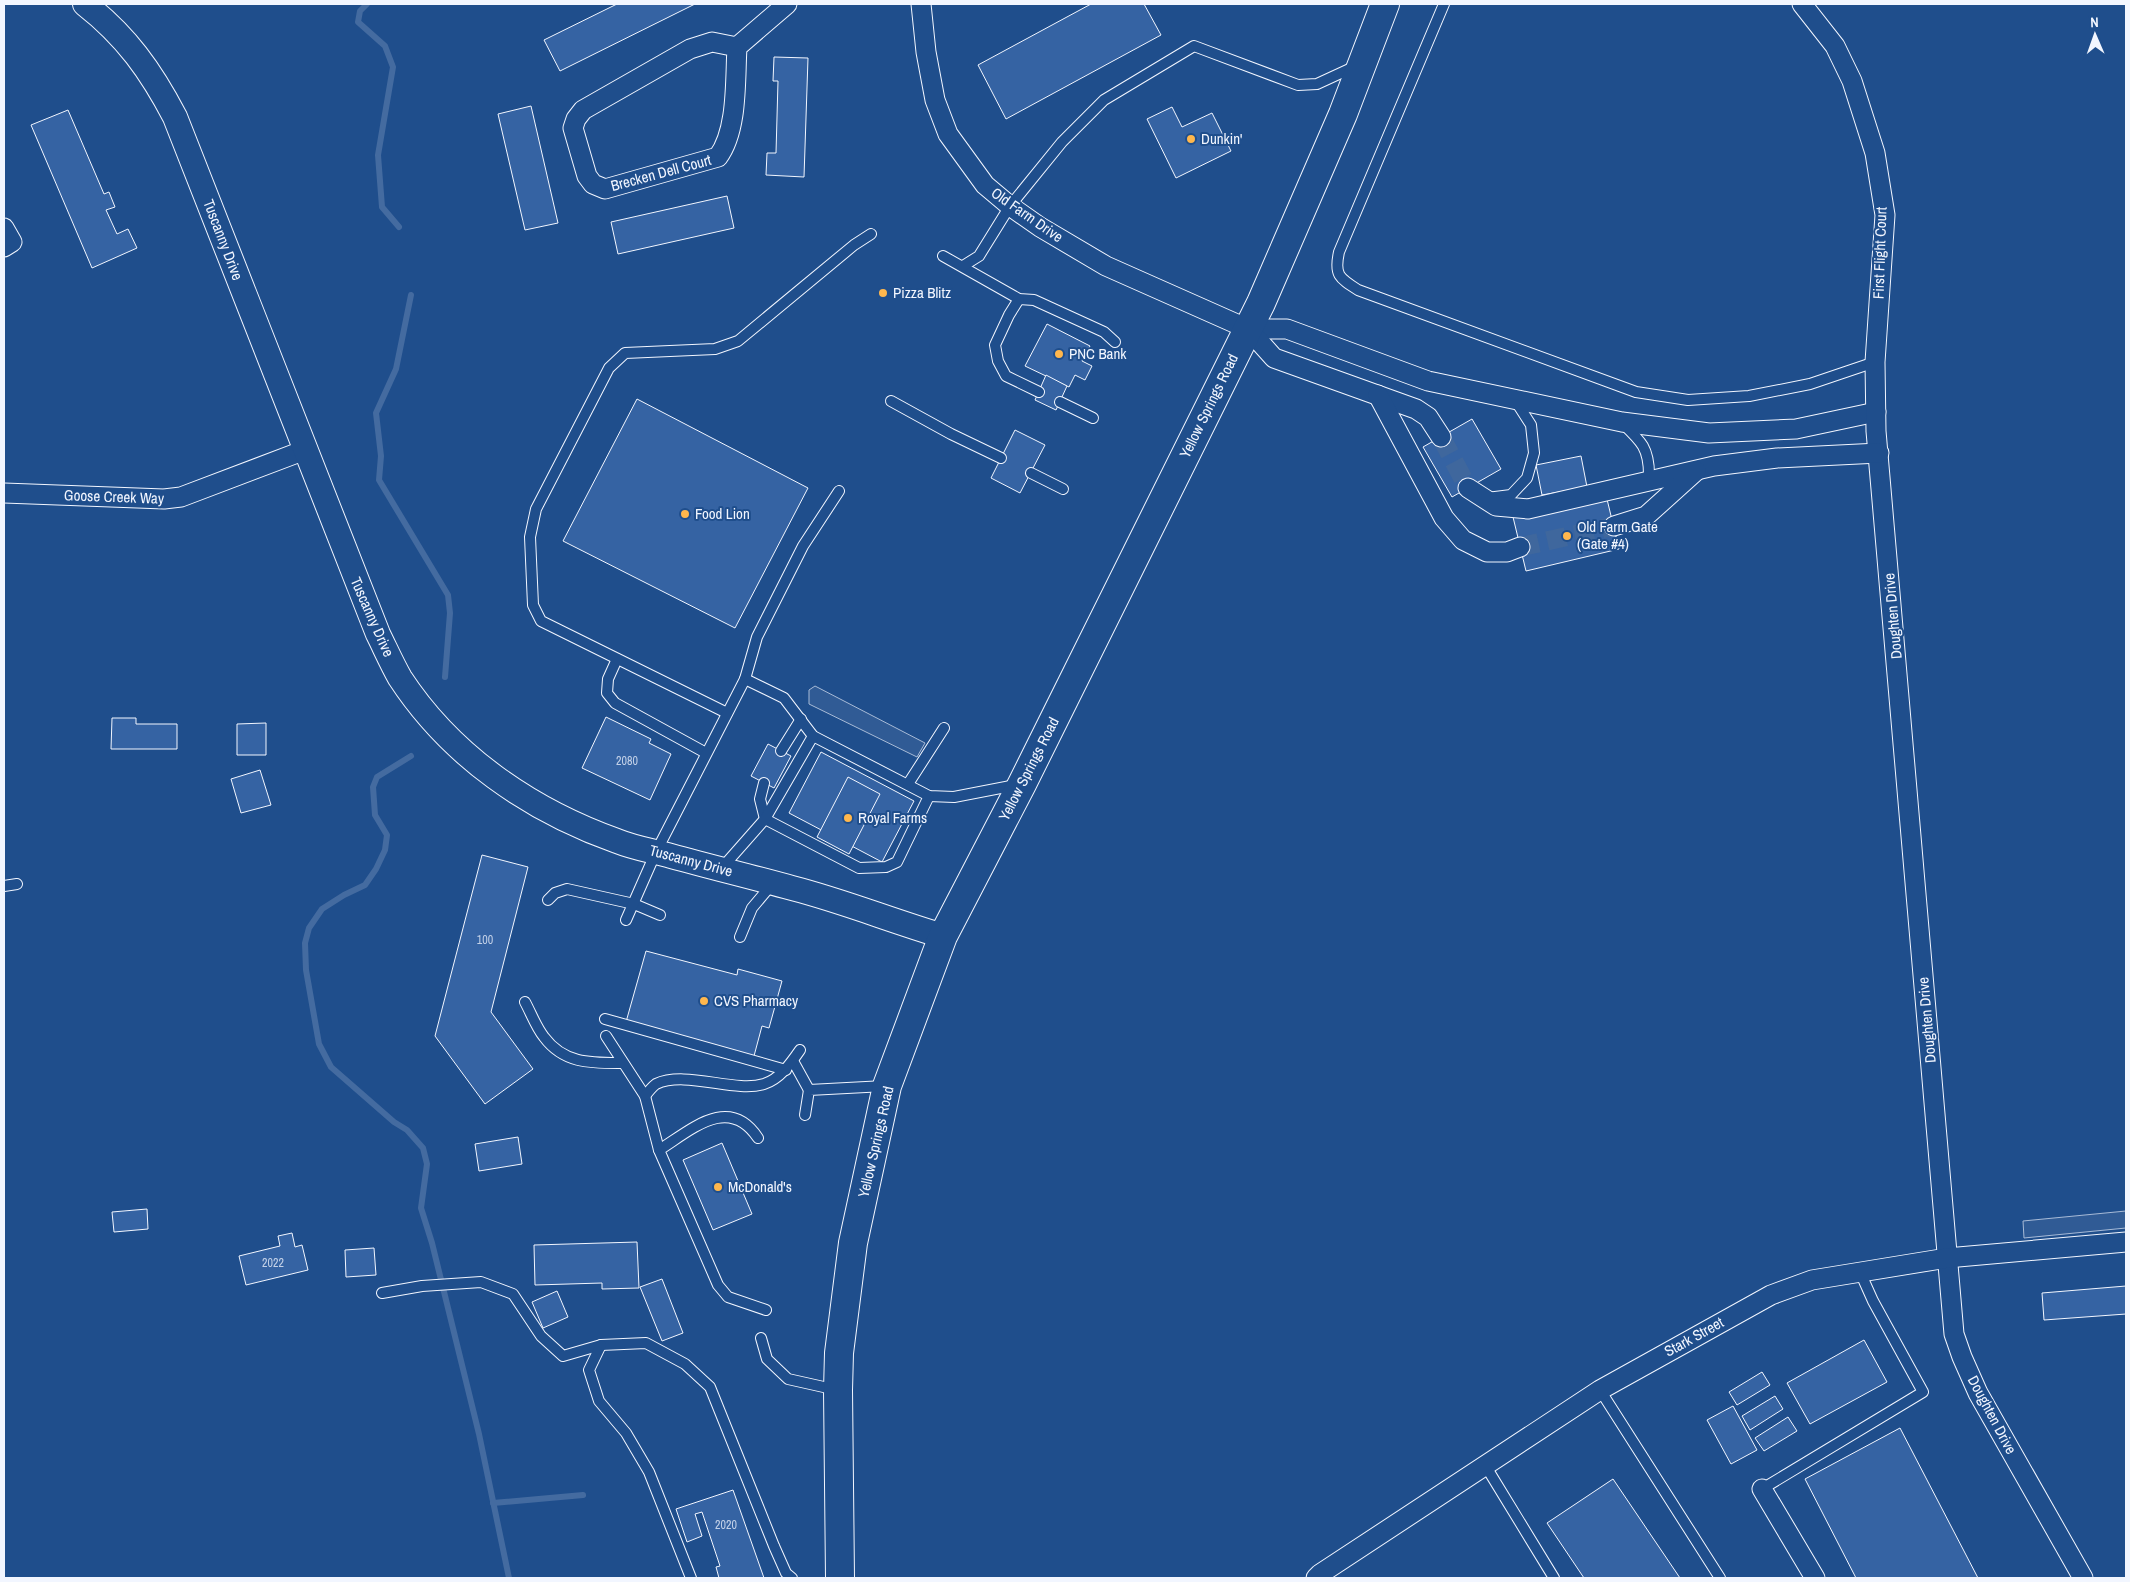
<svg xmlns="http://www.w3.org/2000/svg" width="2130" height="1582" font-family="'Archivo Narrow',sans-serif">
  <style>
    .built { fill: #305b95; stroke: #a8bbd7 }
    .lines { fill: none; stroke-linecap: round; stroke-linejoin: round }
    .stream { stroke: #446ba0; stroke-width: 6 }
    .building { fill: #3563a3; stroke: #f2f6ff }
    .minor-tunnel { stroke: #3f679d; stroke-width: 19; stroke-dasharray: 19 9; stroke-linecap: butt }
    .service-casing { stroke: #f2f6ff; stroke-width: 12 }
    .minor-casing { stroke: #f2f6ff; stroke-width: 21 }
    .tertiary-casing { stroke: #f2f6ff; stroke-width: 26 }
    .secondary-casing { stroke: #f2f6ff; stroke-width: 30 }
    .service { stroke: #1f4e8c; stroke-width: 10 }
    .minor { stroke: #1f4e8c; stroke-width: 19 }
    .tertiary { stroke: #1f4e8c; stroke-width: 24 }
    .secondary { stroke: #1f4e8c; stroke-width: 28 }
    .poi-dot { fill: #ffb74d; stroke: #1f4e8c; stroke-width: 2 }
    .labels { text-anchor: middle; stroke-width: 4; stroke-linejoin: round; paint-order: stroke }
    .number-label { font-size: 12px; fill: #c3d1e8 }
    .poi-label { font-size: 15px; fill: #f2f6ff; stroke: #1f4e8c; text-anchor: start }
    .street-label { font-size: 15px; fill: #f2f6ff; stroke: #1f4e8c }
  </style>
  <rect width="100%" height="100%" fill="#1f4e8c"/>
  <g class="built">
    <path d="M815,686L925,743L917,757L809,704V690Z"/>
    <path d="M2126,1211V1228L2024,1238L2023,1221Z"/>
  </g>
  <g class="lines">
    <g class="stream">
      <path d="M367,4L360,11L358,22L385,46L393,67L378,155L382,207L399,227"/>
      <path d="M411,295L396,369L376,413L381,456L379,480L448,595L450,613L445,677"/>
      <path d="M411,756L377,777L373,787L375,815L387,835L385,850L376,869L365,885L344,895L322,909L309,928L305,943L306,970L319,1044L331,1067L394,1122L407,1130L423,1148L427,1164L421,1208L432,1243L479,1434L509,1578"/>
      <path d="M493,1503L583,1495"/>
    </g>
  </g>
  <g class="building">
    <path d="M617,4H695L560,71L544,40Z"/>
    <path d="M1091,4H1144L1161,35L1006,119L978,65Z"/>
    <path d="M774,57L808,58L804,177L766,175L767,153H776L778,81H773Z"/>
    <path d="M531,106L558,223L525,230L498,114Z"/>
    <path d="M1172,107L1182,127L1212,113L1231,151L1176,178L1147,119Z"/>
    <path d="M68,110L104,194L109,192L115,207L106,210L117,234L128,229L137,248L92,268L31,125Z"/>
    <path d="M727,196L734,228L618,254L611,222Z"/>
    <path d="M1047,324L1090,346L1082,361L1092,366L1085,380L1075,375L1069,387L1025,366Z"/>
    <path d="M1046,375L1067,386L1056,410L1035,400Z"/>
    <path d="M637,399L808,488L735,628L563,541Z"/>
    <path d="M1472,419L1501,469L1452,497L1423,447Z"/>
    <path d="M1015,430L1045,445L1020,493L991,478Z"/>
    <path d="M1581,456L1587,487L1542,495L1536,465Z"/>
    <path d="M1606,495L1619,549L1526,571L1513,517Z"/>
    <path d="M606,717L651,739L649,743L671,754L650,800L582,768Z"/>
    <path d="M112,718H136V724H177V749H111Z"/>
    <path d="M266,723V755H237V724Z"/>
    <path d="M768,744L791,756L774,788L751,776Z"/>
    <path d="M821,752L914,801L882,862L789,813Z"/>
    <path d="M260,770L271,805L241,813L231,779Z"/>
    <path d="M848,777L880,794L849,854L817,837Z"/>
    <path d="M482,855L528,867L491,1012L533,1069L485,1104L435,1036Z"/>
    <path d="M646,951L737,975L738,969L782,981L769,1028L762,1026L754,1056L626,1022Z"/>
    <path d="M518,1137L522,1164L479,1171L475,1144Z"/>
    <path d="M722,1143L752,1214L713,1230L683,1160Z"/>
    <path d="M147,1209L148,1229L114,1232L112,1212Z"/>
    <path d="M292,1233L295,1247L302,1245L308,1270L246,1285L239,1256L280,1246L278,1236Z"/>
    <path d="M637,1242L639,1288L602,1289V1283L535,1285L534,1245Z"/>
    <path d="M374,1248L376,1275L346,1277L345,1250Z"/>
    <path d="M662,1279L683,1333L662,1341L640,1287Z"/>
    <path d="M2126,1286V1314L2044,1320L2042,1293Z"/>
    <path d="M557,1291L568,1317L543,1328L532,1302Z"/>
    <path d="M1864,1340L1887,1382L1810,1424L1787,1383Z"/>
    <path d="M1762,1372L1770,1385L1737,1405L1729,1392Z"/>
    <path d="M1775,1396L1783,1409L1750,1430L1742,1416Z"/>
    <path d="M1733,1406L1757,1450L1731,1464L1707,1420Z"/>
    <path d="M1788,1417L1797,1431L1764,1451L1755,1438Z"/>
    <path d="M1900,1428L1978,1578H1856L1805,1479Z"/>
    <path d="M1613,1479L1680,1578H1584L1547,1523Z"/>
    <path d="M733,1490L764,1578H719L716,1567L720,1566L702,1512L695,1514L702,1536L687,1542L676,1509Z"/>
  </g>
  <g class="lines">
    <g class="minor-tunnel">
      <path d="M1441,437L1468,488"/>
      <path d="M1520,547L1614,526"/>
    </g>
    <defs>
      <g id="service">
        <path d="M1444,4L1339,252C1334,275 1339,278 1358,290L1636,392L1688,400L1749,396L1810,384L1875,362"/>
        <path d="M943,256L1019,299L1034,300L1104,332L1115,342"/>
        <path d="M963,266L979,256L1010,206L1062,142L1104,100L1194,46L1298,85L1317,84L1356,66"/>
        <path d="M1019,299L1009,315L995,345L998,361L1006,376L1039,392"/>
        <path d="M891,401L951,434L1001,458"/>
        <path d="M1060,402L1093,418"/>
        <path d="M1622,423C1641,441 1649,448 1649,475L1642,482"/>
        <path d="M1031,473L1063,489"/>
        <path d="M1487,498L1511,495L1527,478L1534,453L1531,425L1515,400"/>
        <path d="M617,659L608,679L607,693L615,703L706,753"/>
        <path d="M745,679L784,698L813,736L929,796L954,797L1016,785"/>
        <path d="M727,713L541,621L533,605L530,537L536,509L609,368L625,353L715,349L738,341L854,245L871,234"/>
        <path d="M781,751L801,719"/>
        <path d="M764,783L760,799L765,819L859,868L886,867L897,862L929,796"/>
        <path d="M908,784L944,728"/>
        <path d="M721,869L765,819L813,736"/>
        <path d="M4,886L17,884"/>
        <path d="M548,900L555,893L567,889L634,904L660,915"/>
        <path d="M626,920L656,852L745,679L757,637L803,546L839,491"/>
        <path d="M740,937L752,908L773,883"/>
        <path d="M525,1002C531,1013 536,1027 544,1037C564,1064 591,1063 622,1063"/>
        <path d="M605,1019L786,1070"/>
        <path d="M606,1036L645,1096L659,1150"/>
        <path d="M793,1061L809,1090"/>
        <path d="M645,1096C648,1092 652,1087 656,1084C686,1070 734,1093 764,1084C780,1079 791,1063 800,1050"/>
        <path d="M805,1115L809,1090L885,1086"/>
        <path d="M758,1138C729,1094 691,1130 659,1150L718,1285L728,1297L766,1310"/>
        <path d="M382,1293L422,1286L481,1282L513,1294L541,1336L563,1356L601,1345L646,1343L685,1364L710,1387L774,1546L786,1573L792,1578"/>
        <path d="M761,1338L767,1359L788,1379L837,1390"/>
        <path d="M601,1345L589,1370L599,1401L626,1433L649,1472L691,1578"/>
        <path d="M1600,1390L1720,1578"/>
        <path d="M1485,1465L1554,1578"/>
        <path d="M1762,1489L1923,1392L1873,1301L1860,1272"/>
      </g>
      <g id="minor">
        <path d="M921,4L926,52L935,100L948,134L985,185L1010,206L1040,227L1106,266L1248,329H1287L1428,381L1622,422L1709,433L1796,429L1876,412"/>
        <path d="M1802,4L1835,46L1852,81L1875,153L1885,215L1875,362L1876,431L1954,1334L1962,1357L1978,1393L2083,1578"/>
        <path d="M737,47L712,42L690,49L583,110L576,119L573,128L587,176L593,184L605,189L718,157C738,130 735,80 737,47L787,4"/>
        <path d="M4,228L12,242L4,247"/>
        <path d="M1248,329L1274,358L1416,409L1428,417L1441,437"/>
        <path d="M1378,395L1444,518L1463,540L1487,552H1507L1520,547"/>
        <path d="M1468,488L1496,506L1528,509L1714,466L1777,458L1879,453"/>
        <path d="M4,493L164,499L181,497L305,450"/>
        <path d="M1614,526L1646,516L1696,471"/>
        <path d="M1762,1489L1815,1578"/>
        <path d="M1316,1578L1320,1574L1600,1390L1771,1295L1812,1280L1947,1258L2126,1242"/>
      </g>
      <path id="tertiary" d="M85,4C126,36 151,71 175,117L378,634C385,648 392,664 400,678C451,756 530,810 617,841C634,848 653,851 671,856C711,867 752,877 792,888C843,901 892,921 943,936"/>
      <path id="secondary" d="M840,1578L838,1390L839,1353L853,1243L887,1086L943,936L1022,784L1261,303L1343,114L1385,4"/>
    </defs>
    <use href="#service" class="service-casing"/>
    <use href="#minor" class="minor-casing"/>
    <use href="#tertiary" class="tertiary-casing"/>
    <use href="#secondary" class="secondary-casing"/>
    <use href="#service" class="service"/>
    <use href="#minor" class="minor"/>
    <use href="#tertiary" class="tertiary"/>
    <use href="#secondary" class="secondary"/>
  </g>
  <g class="poi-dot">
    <circle cx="1191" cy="139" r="5"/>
    <circle cx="883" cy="293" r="5"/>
    <circle cx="1059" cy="354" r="5"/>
    <circle cx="685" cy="514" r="5"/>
    <circle cx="1567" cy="536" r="5"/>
    <circle cx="848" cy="818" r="5"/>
    <circle cx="704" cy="1001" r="5"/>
    <circle cx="718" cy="1187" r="5"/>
  </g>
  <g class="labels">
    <g class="number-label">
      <text x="627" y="765">2080</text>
      <text x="485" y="944">100</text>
      <text x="273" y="1267">2022</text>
      <text x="726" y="1529">2020</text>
    </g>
    <g class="poi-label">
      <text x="1201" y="144">Dunkin'</text>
      <text x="893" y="298">Pizza Blitz</text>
      <text x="1069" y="359">PNC Bank</text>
      <text x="695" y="519">Food Lion</text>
      <text x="1577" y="532">Old Farm Gate<tspan x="1577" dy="17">(Gate #4)</tspan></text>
      <text x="858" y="823">Royal Farms</text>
      <text x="714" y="1006">CVS Pharmacy</text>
      <text x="728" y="1192">McDonald's</text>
    </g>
    <g class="street-label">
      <text transform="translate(661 173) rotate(-15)" y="5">Brecken Dell Court</text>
      <text transform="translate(1027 215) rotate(35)" y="5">Old Farm Drive</text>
      <text transform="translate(223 240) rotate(69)" y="5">Tuscanny Drive</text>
      <text transform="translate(1880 253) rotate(-88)" y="5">First Flight Court</text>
      <text transform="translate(1209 406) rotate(-64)" y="5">Yellow Springs Road</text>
      <text transform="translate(114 497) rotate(2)" y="5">Goose Creek Way</text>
      <text transform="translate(1893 616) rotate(-95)" y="5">Doughten Drive</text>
      <text transform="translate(372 617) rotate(66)" y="5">Tuscanny Drive</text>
      <text transform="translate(1029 769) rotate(-63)" y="5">Yellow Springs Road</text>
      <text transform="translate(691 861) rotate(15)" y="5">Tuscanny Drive</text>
      <text transform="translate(1927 1020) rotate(-95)" y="5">Doughten Drive</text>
      <text transform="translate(876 1142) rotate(-77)" y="5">Yellow Springs Road</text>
      <text transform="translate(1694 1337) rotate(-29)" y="5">Stark Street</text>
      <text transform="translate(1992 1415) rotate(62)" y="5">Doughten Drive</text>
    </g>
  </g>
  <rect width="2130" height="1582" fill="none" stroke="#f2f6ff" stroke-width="10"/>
  <g transform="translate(2095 35) rotate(358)" stroke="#1f4e8c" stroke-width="4" paint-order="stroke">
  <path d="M0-4L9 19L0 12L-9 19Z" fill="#f2f6ff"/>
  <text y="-8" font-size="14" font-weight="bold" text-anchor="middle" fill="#f2f6ff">N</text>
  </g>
</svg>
